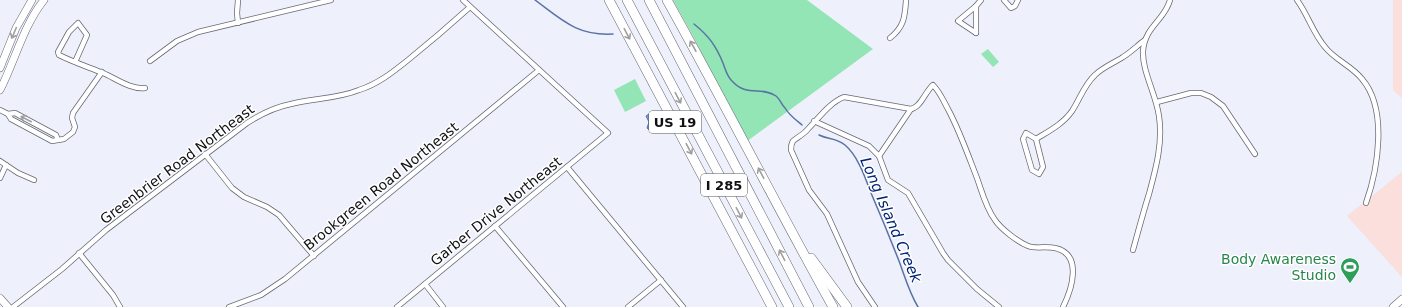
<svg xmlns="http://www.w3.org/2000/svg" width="1402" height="307" font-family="'DejaVu Sans',sans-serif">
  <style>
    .commercial { fill: #fadfdd }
    .green { fill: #94e5b5 }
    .water { fill: #789de3; stroke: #5973a5 }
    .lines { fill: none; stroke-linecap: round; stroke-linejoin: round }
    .stream { stroke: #5973a5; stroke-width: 1.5 }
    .street-casing { stroke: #666872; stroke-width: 6 }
    .secondary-casing { stroke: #666872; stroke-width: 8 }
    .primary-casing { stroke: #666872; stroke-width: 8 }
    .highway-casing { stroke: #666872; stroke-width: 10 }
    .street { stroke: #fff; stroke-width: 4.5 }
    .secondary { stroke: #fff; stroke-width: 7 }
    .primary { stroke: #fff; stroke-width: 7 }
    .highway { stroke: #fff; stroke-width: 9 }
    .oneway { stroke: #9f9fa1 }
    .labels { text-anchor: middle; stroke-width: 3; stroke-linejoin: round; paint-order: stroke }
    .shield { fill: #fff; stroke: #58585a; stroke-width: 1 }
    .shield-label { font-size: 13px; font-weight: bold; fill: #101014 }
    .street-label { font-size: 14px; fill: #101014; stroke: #fff }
    .leisure-label { font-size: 14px; fill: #27864d; stroke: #fff; text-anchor: end }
    .water-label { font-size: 15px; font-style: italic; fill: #022675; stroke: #fff }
  </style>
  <rect width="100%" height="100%" fill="#eef0fc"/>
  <g class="commercial">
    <path d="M1393,0H1402V98L1393,90Z"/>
    <path d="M1402,172V277L1347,216Z"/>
  </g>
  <g class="green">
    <path d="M673,0H807L873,49L746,142L693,36Z"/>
    <path d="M988,49L999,62L993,67L981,54Z"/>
    <path d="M635,79L646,101L625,112L614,90Z"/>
  </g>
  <path class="water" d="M652,112L661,127L654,131L648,129L647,128L649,122L646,116Z"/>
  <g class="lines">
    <g class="stream">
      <path d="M535,0C562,20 577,36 613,34"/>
      <path d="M694,24C709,36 716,46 723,63C726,71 727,77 733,82C747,97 762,86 776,96C780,99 781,104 785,108C789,115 796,120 802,125"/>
      <path d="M819,135C829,140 835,137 845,145C858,156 865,177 871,193C881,216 890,238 899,261C905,277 909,292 918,307"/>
    </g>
    <defs>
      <g id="street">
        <path d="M1004,0L1011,8L1015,6L1018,0"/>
        <path d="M1297,0C1308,15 1313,33 1325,47C1335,60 1352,66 1362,79C1388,109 1378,169 1366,203"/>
        <path d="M238,23L237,13L238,0"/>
        <path d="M976,33L958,21L976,6"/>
        <path d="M976,33V6L981,0"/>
        <path d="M890,38C904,27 905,17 906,0"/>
        <path d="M150,61L177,41L198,32L331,0"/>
        <path d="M75,62L87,35L78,23L69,32L58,52L59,55C73,62 88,67 103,73C115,78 131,90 145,88"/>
        <path d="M1157,102L1191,93H1201L1211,97L1223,106L1255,154"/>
        <path d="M0,110L8,114"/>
        <path d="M814,121L869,146L879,156L888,180L908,193L943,253L948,260L977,289L999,307"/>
        <path d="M1036,139L1026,133L1023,139L1032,170L1039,174L1043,167L1036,139C1049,131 1063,124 1072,111C1080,99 1084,85 1095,75C1103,67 1114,63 1123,57C1131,52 1138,45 1145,40"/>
        <path d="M58,140L56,135L15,113L8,114L11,119L52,141L64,139L73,132L75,127L72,118L73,113L102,72"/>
        <path d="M205,154L232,188L244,197L267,207L279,215L314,256"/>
        <path d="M879,156L911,109C921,107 925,92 933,85C940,92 944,102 949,111C960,132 968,155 977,178C982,192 986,208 995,220C1001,229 1018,242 1028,246C1036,249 1046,246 1055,248C1083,254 1072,289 1063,307"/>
        <path d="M0,161L18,173L34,180"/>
        <path d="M567,167L683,307"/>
        <path d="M0,178L6,165"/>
        <path d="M495,226L563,307"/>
        <path d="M1133,250C1138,232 1143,213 1149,194C1156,168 1163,143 1159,116C1156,94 1142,71 1143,51C1145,26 1165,20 1170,0"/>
        <path d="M79,253L113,295L120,307"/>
        <path d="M425,284L443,307"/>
        <path d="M13,307L62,269L106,230L247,123C261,114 275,107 291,104C314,98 337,99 359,90C378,84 393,72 408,60C429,43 450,25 470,7"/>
        <path d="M229,307L261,295L285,279L539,70"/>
        <path d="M397,307L608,133L463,0"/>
        <path d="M628,307L661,280"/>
        <path d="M875,307L858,282L827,214L809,190L791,150C791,147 791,144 793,141C798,137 804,134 808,129C819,118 829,103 844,97L911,109"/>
      </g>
      <g id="secondary">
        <path d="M0,68L16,28L32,0"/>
        <path d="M0,90C15,61 23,26 44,0"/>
        <path d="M0,298L8,307"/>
      </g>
      <path id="primary" d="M1393,307L1402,299"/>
      <g id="highway">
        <path d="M609,0L772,307"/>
        <path d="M627,0L789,307"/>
        <path d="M649,0L809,307"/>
        <path d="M667,0C724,102 776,205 833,307"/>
        <path d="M811,258L847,307"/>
      </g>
    </defs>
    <use href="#street" class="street-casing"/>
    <use href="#secondary" class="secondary-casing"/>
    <use href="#primary" class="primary-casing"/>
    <use href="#highway" class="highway-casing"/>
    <use href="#street" class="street"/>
    <use href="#secondary" class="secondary"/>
    <use href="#primary" class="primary"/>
    <use href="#highway" class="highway"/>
  </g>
  <defs><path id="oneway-shaft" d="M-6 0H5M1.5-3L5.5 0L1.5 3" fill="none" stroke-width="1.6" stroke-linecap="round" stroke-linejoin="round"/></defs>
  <g class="oneway">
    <use href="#oneway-shaft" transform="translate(14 33) rotate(113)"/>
    <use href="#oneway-shaft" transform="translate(627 34) rotate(62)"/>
    <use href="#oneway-shaft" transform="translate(693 46) rotate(-119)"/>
    <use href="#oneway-shaft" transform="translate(678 98) rotate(62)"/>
    <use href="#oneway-shaft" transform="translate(26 119) rotate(-153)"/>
    <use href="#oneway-shaft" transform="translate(689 149) rotate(62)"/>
    <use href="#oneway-shaft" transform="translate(761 173) rotate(-118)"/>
    <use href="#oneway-shaft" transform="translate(739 213) rotate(62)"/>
    <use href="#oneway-shaft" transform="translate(782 255) rotate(-117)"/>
  </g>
  <defs>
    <symbol id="stadium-pin" viewBox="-11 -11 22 30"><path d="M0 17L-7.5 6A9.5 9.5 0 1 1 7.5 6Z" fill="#2e9e5b" stroke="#fff"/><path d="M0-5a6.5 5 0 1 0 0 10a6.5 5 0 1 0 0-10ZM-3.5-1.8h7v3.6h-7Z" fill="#fff"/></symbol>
  </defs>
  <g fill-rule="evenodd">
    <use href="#stadium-pin" x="1339" y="256" width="22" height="30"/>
  </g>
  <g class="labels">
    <g class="shield">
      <rect x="649" y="111" width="52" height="22" rx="3"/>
      <rect x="701" y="174" width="46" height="22" rx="3"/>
    </g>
    <g class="shield-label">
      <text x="675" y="127">US 19</text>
      <text x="724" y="190">I 285</text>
    </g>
    <g class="street-label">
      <text transform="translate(177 164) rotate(-37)" y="5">Greenbrier Road Northeast</text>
      <text transform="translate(381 186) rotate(-39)" y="5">Brookgreen Road Northeast</text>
      <text transform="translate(496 211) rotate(-39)" y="5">Garber Drive Northeast</text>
    </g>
    <g class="leisure-label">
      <text x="1336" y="264">Body Awareness<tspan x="1336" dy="16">Studio</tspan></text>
    </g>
    <g class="water-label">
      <text transform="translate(891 220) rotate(67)" y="5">Long Island Creek</text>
    </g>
  </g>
</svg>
